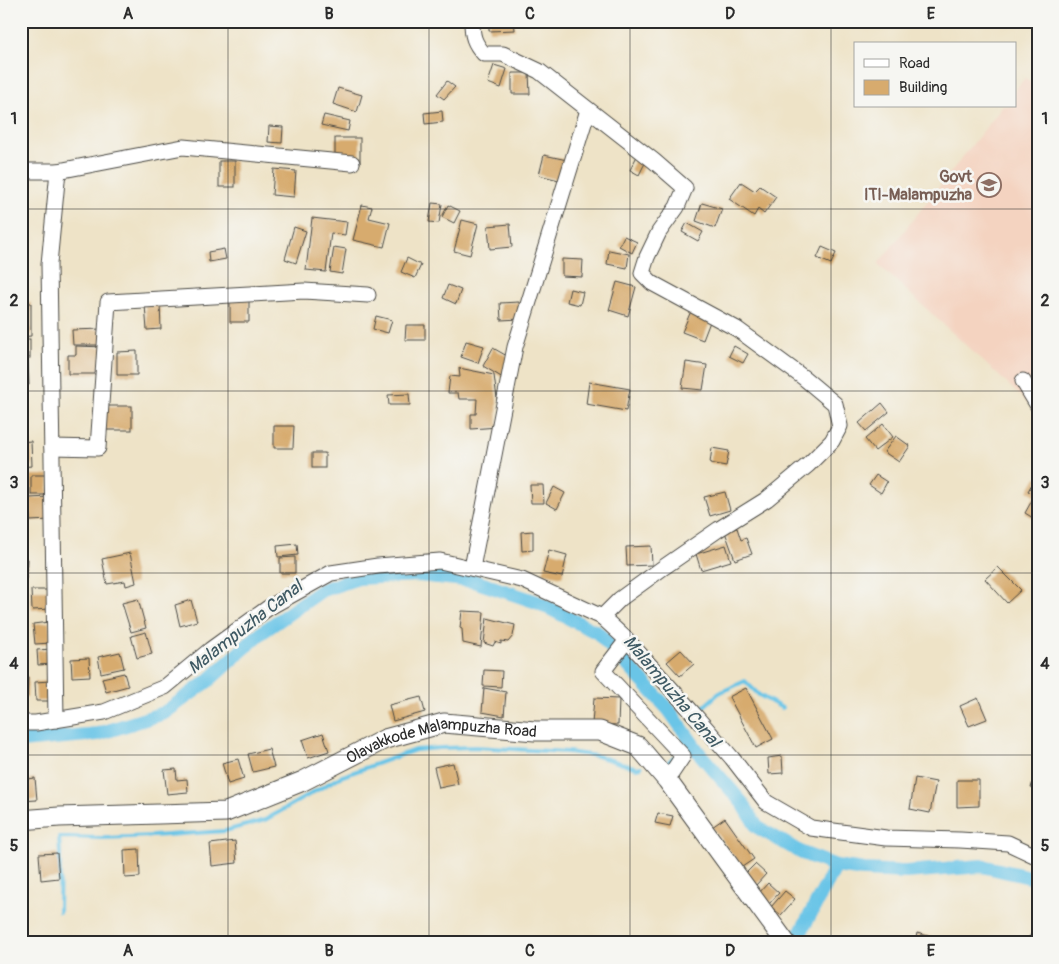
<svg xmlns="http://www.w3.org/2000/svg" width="1059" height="964" font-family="Pangolin,sans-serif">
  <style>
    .built { fill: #f4d3c0 }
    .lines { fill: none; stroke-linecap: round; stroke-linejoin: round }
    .stream { stroke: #6ac5e7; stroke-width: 4 }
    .canal { stroke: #6ac5e7; stroke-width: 14 }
    .building { fill: #d7ab6e }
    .minor-casing { stroke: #484742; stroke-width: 17 }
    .major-casing { stroke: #484742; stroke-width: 21 }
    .minor { stroke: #fff; stroke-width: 15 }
    .major { stroke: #fff; stroke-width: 19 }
    .grid { fill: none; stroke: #2b2b2b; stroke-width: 1; stroke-opacity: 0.55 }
    .labels { text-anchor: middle; stroke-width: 5; stroke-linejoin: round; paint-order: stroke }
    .education-label { font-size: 16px; font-weight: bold; fill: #785e54; stroke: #f6f6f2; text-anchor: end }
    .street-label { font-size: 16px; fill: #2b2b2b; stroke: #f6f6f2 }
    .water-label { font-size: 18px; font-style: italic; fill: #3e5963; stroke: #f6f6f2 }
    .neatline { fill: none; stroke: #2b2b2b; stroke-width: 2 }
    .grid-label { font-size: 16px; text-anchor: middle; font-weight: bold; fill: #2b2b2b }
  </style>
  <rect width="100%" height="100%" fill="#f6f6f2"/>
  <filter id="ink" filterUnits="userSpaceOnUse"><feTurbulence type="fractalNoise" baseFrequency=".02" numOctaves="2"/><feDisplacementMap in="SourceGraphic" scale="10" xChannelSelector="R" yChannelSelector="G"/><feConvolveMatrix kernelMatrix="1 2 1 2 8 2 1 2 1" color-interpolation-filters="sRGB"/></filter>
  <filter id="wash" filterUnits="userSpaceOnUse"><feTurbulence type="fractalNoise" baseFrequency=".0096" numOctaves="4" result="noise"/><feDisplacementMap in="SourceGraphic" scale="20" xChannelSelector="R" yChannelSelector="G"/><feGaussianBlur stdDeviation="1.12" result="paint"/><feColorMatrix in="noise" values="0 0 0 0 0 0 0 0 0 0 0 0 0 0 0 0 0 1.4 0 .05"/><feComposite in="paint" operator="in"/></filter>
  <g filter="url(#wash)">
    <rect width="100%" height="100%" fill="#eee3c7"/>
    <path class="built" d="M1025,78L1038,87V412L878,264L1003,106H1015V90Z"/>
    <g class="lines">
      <g class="stream">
        <path d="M701,709L719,693L745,681L759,695L782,708"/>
        <path d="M684,741L690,732L683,724L685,723"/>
        <path d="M666,764L674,757"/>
        <path d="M59,912L60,853L59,837L103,838L153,836L225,831L265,820L340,777L415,750L440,748L475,747L568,752L597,756L637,768L641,767"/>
      </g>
      <g class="canal">
        <path d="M21,741L98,734L164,713L208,681L261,633L322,590L358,578L418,575L474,581L537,602L598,633L669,710L700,754L744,805L757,827L802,853L836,866L864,870L906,872L982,866L1038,879"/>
        <path d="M795,943L836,866"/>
      </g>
    </g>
    <g id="blocks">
      <g class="building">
        <path d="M489,21H514L515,30L489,31Z"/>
        <path d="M494,65L507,69L501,88L488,83Z"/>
        <path d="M512,73H529L530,94H512Z"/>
        <path d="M447,81L455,87L444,99L437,94Z"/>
        <path d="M338,88L362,95L357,112L333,104Z"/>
        <path d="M442,111L443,122L425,124L424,113Z"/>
        <path d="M324,115L350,121L348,131L321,125Z"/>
        <path d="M269,126L283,127L282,143L268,142Z"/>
        <rect x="335" y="138" width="25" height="25"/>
        <path d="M638,154L647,159L639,175L630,170Z"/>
        <path d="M544,155L567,160L563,181L539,175Z"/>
        <rect x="219" y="161" width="16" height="26"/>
        <path d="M274,169L296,171L294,197L272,195Z"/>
        <path d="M741,182L755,191L760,186L776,197L764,214L758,209L754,216L729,199Z"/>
        <path d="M432,203L442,204L439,223L429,222Z"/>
        <path d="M702,203L722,209L715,228L696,221Z"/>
        <path d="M362,205L372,207L369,218L390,223L384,247L353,240Z"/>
        <path d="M448,205L460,211L454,223L442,217Z"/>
        <path d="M312,218L347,222L345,235L331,233L326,272L306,270Z"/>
        <path d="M462,220L478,224L470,255L454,251Z"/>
        <path d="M687,223L703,232L698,241L682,232Z"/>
        <path d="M510,224L512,247L490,249L488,226Z"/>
        <path d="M294,227L306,231L296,263L285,259Z"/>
        <path d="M624,236L637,242L632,253L619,246Z"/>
        <path d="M334,247L346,249L342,274L330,272Z"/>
        <path d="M822,247L836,253L831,264L817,258Z"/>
        <path d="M224,249L226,259L209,262L208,252Z"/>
        <path d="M609,250L629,254L627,268L607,264Z"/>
        <path d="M407,258L421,265L415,278L401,272Z"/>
        <path d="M562,259L583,260L582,277L562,276Z"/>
        <path d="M617,282L636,287L628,316L609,310Z"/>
        <path d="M448,285L461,290L456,304L443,298Z"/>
        <path d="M570,289L583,292L580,305L567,302Z"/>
        <path d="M249,297V322H230V298Z"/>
        <path d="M519,302L520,319L501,320L500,303Z"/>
        <path d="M21,303H31V336L21,337Z"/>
        <path d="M160,304L161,329L147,330L145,305Z"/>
        <path d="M691,311L711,319L703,340L682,332Z"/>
        <path d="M376,316L392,320L388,333L373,329Z"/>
        <path d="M406,325H425V340H405Z"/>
        <path d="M102,329L103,345H73L72,330Z"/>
        <rect x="21" y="339" width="9" height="19"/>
        <path d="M466,341L484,346L478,363L461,357Z"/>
        <path d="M76,346L105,347L98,374H68V355H76Z"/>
        <path d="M734,346L748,354L743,363L729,356Z"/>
        <path d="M493,348L514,360L503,378L483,366Z"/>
        <path d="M137,351V375H117V352Z"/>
        <path d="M21,359H28L29,385L21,386Z"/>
        <path d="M686,362L707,365L703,390L682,388Z"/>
        <path d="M459,368L494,375L497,399L498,427L471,429V414H476L477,399H459L458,393H448L450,376L460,377Z"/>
        <path d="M589,382L630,389L626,411L586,404Z"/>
        <path d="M409,394L410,405H389L388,395Z"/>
        <path d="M882,403L889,412L866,431L859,423Z"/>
        <rect x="103" y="406" width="29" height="24"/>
        <path d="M883,424L893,437L875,451L865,439Z"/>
        <path d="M274,426H294L293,448H274Z"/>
        <path d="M896,436L910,446L899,462L884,452Z"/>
        <path d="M31,441L32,466L21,467V442Z"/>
        <path d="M712,448L729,451L726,466L710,463Z"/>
        <rect x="312" y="453" width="13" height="15"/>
        <path d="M31,475H49L48,495H31Z"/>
        <path d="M876,475L887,482L881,493L869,485Z"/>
        <path d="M1036,477H1038V521L1025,513L1035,495L1028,491Z"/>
        <path d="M530,485H543L544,503H531Z"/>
        <path d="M554,487L565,493L557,509L546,503Z"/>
        <path d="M725,492L730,510L710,516L704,497Z"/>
        <path d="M49,497L50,520L30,521L29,498Z"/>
        <path d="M737,528L741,540L746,538L752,554L735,560L725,532Z"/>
        <path d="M533,531V550L522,551L521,532Z"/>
        <path d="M297,544L298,555L278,557L277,546Z"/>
        <path d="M726,545L731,561L701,570L696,554Z"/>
        <path d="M651,546L652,565L627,566L626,547Z"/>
        <path d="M549,550L567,555L562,577L543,573Z"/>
        <path d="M130,553L136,583L126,586L125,581L107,584L102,559Z"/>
        <path d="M295,557V573H280V558Z"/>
        <path d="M21,559H28L27,578L21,577Z"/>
        <path d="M998,567L1021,590L1007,603L985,579Z"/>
        <path d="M31,590H50L51,609L32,610Z"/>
        <path d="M138,599L146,628L131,632L122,603Z"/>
        <path d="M191,600L197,621L180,626L175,605Z"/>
        <path d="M462,611L484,612L481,647L463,643L462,629L460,628Z"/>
        <path d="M487,618L515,625L513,636L508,642L501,641V644L495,642L493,646L484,643Z"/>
        <path d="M49,622L51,643L35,644L33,624Z"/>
        <path d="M146,632L152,654L137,658L131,636Z"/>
        <path d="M52,649L53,664L38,665L37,650Z"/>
        <path d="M681,650L694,664L680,676L667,662Z"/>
        <path d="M120,652L124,668L101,673L98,657Z"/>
        <path d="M89,658L90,676L72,677L71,659Z"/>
        <path d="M484,670L502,671L501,687L483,686Z"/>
        <path d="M124,673L128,686L106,692L102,678Z"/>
        <path d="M21,677H28L27,697H21Z"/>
        <path d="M50,681L51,701H36L35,682Z"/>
        <path d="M484,688L506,692L504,716L482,712Z"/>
        <path d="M746,688L773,739L756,748L729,697Z"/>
        <path d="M421,697L425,712L393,721L389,705Z"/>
        <path d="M594,698L619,699L618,725L592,724Z"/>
        <path d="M978,698L987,719L969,726L960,706Z"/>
        <path d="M323,733L329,751L308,758L302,740Z"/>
        <path d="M269,749L274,767L253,772L248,754Z"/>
        <path d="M782,756L783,773L769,774L768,758Z"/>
        <path d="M238,759L244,779L228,784L222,763Z"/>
        <path d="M453,763L458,784L439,788L434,767Z"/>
        <path d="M1037,767H1038V790L1031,788Z"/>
        <path d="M176,769L177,780L187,779L188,792L167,794L164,770Z"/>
        <path d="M35,778L37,800L21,801V780Z"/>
        <path d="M915,778L936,782L930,813L910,809Z"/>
        <path d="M957,780H979V806L957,807Z"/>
        <path d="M658,813L673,816L670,826L655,823Z"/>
        <path d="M725,818L754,859L742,867L712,827Z"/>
        <path d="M235,841L237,863L212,866L210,844Z"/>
        <path d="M139,849L140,877L125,878L124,850Z"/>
        <path d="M57,853L59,878L41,880L39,854Z"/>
        <path d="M755,864L766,874L756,885L745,874Z"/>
        <path d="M768,883L779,893L769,904L758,894Z"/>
        <path d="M785,891L795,899L781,915L771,907Z"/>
        <path d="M917,933L932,937L930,943H915Z"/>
      </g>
    </g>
  </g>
  <g filter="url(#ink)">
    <use href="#blocks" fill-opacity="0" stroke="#484742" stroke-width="1"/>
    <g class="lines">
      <defs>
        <g id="minor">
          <path d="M472,21C472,36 474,43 484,54H503L539,71L654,161L685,188L677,207L659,232L647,257L642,273L652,283L737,329L804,378L835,404L840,426L832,441L808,465L767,499L719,529L664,567L620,599L602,617L627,640L685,704L732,758L766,802L811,828L886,838L960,840L1008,843L1038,857"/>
          <path d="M21,171H58L183,147L352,163"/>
          <path d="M1023,381L1038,406"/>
          <path d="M52,447L98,448L108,302L304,291L368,295"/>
          <path d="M472,568L515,347L588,110"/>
          <path d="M627,640L603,671L683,756L667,780"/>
          <path d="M56,720L49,264L58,171"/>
          <path d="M21,723H36L104,712L165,687L210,650L268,608L331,573L378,566L440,561L522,580L602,617"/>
        </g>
        <g id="major">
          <path id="s1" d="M21,820L59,817L226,812L303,781L385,739L444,723L535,731H600L638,746L667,780L786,943"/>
          <path d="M1037,943L1038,942"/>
        </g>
      </defs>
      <use href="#minor" class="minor-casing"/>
      <use href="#major" class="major-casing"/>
      <use href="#minor" class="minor"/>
      <use href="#major" class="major"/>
    </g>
  </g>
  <path class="grid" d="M228,21V943M429,21V943M630,21V943M831,21V943M21,209H1038M21,391H1038M21,573H1038M21,755H1038"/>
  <defs>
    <symbol id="university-ring" viewBox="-11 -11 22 22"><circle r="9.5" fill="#f6f6f2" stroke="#8d6e63" stroke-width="1.5"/><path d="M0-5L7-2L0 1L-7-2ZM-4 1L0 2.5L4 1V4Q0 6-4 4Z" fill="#8d6e63"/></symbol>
  </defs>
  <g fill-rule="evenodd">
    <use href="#university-ring" x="975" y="171" width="28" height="28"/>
  </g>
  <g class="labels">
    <g class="education-label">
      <text x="972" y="182">Govt<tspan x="972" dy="18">ITI-Malampuzha</tspan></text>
    </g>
    <g class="street-label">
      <text dy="6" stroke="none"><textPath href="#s1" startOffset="436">Olavakkode Malampuzha Road</textPath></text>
    </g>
    <g class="water-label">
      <text transform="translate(245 627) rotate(-38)" y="6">Malampuzha Canal</text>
      <text transform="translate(672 691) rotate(50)" y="6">Malampuzha Canal</text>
    </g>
  </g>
  <rect width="1059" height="964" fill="none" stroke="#f6f6f2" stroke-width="55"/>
  <rect x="854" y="42" width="162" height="65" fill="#f6f6f2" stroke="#a5a5a2"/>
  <rect x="864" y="59" width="25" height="8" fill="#ffffff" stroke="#a5a5a2"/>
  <text x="899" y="68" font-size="15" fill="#2b2b2b">Road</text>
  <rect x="864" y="80" width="25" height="15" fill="#d7ab6e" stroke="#a5a5a2"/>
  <text x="899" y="92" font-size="15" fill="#2b2b2b">Building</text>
  <rect x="28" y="28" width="1004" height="908" class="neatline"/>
  <g class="grid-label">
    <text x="128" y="19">A</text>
    <text x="329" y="19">B</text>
    <text x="530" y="19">C</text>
    <text x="730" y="19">D</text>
    <text x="931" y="19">E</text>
    <text x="14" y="124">1</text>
    <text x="1045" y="124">1</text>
    <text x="14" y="306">2</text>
    <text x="1045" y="306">2</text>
    <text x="14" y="488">3</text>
    <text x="1045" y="488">3</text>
    <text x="14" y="669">4</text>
    <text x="1045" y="669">4</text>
    <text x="14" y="851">5</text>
    <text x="1045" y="851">5</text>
    <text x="128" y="956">A</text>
    <text x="329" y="956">B</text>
    <text x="530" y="956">C</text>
    <text x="730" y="956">D</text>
    <text x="931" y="956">E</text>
  </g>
</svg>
